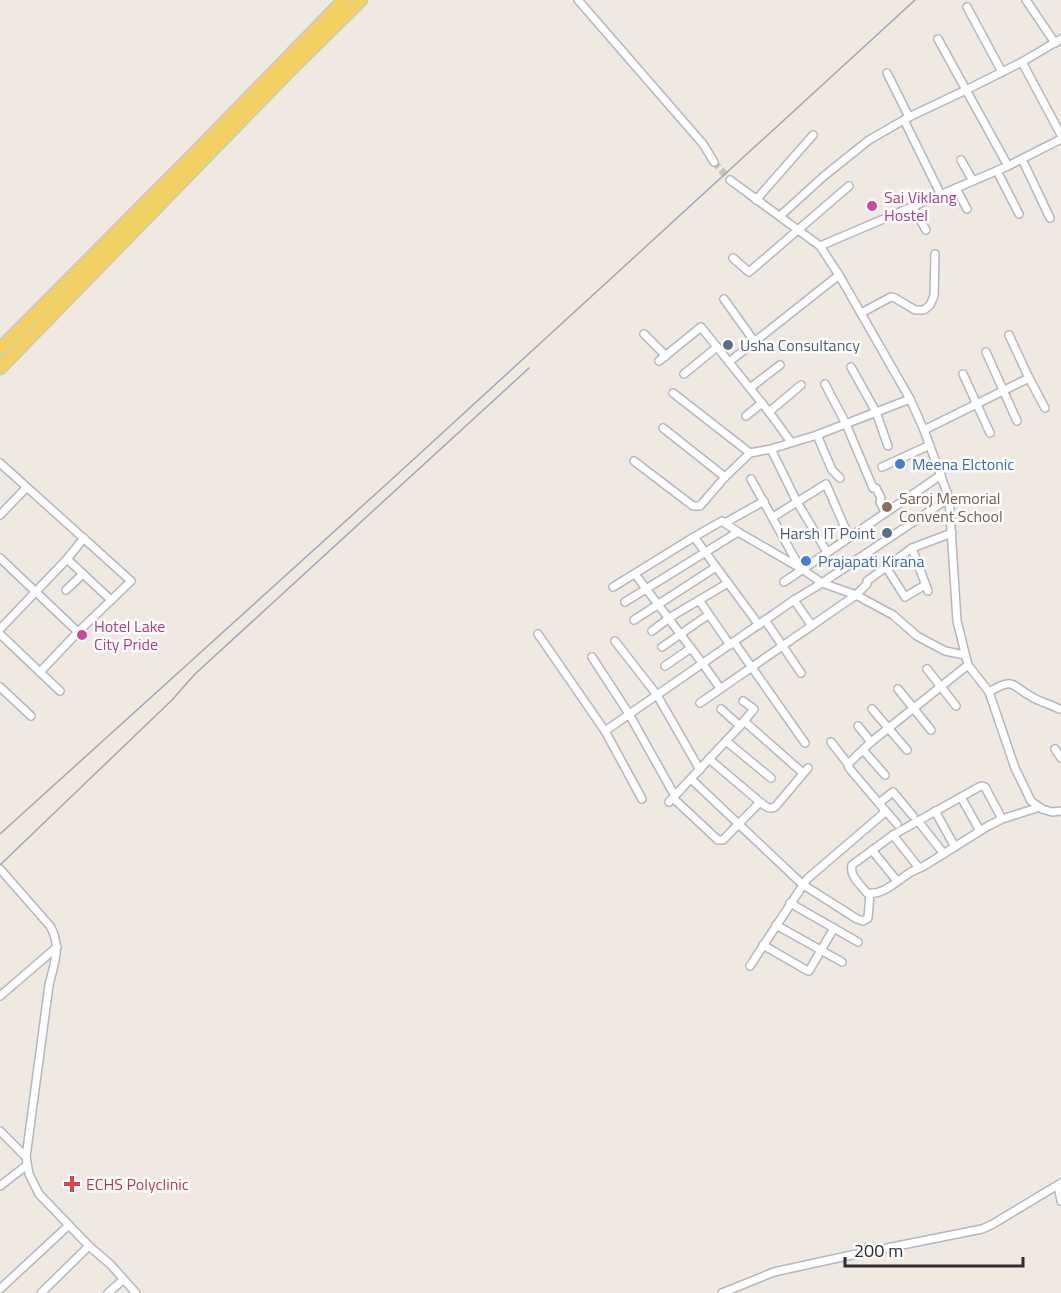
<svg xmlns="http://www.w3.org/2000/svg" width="1061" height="1293" font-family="'Titillium Web',sans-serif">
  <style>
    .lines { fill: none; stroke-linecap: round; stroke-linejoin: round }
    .minor-tunnel { stroke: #c8c4bd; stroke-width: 7; stroke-dasharray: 7 3.5; stroke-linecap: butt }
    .minor-casing { stroke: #b4b7c1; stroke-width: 10 }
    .primary-casing { stroke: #c9c9c9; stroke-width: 15 }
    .minor { stroke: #fff; stroke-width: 7 }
    .primary { stroke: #f2d163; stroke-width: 12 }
    .rail { stroke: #a3a6b8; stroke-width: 1.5 }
    .hotel-dot { fill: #d1479c; stroke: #fff; stroke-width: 2 }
    .service-dot { fill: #5c6f8a; stroke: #fff; stroke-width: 2 }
    .shop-dot { fill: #3f7fe0; stroke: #fff; stroke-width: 2 }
    .education-dot { fill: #8d6e63; stroke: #fff; stroke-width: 2 }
    .health-dot { fill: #e0444e; stroke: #fff; stroke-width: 2 }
    .labels { text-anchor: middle; stroke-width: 5; stroke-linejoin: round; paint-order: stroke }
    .hotel-label { font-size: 16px; fill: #b23c85; stroke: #fff; text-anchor: start }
    .service-label { font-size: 16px; fill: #4e5e75; stroke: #fff; text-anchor: start }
    .shop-label { font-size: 16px; fill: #366cbe; stroke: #fff; text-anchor: start }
    .education-label { font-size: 16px; fill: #785e54; stroke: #fff; text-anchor: start }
    .health-label { font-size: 16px; fill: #be3a42; stroke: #fff; text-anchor: start }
  </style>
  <rect width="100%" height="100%" fill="#efe9e1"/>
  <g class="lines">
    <path class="minor-tunnel" d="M714,162L730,180"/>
    <defs>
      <g id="minor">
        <path d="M578,0L703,144L714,162"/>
        <path d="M1026,0L1055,43"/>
        <path d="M967,7L1002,72"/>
        <path d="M938,39L1008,166"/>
        <path d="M1022,62L1061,135"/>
        <path d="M887,73L909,117"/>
        <path d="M904,120L941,195"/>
        <path d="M1022,159L1050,218"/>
        <path d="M961,160L973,181"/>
        <path d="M997,171L1019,214"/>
        <path d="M730,180L820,246L839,275L910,399L924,430L949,498L957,621L968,665L989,692L1015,768L1031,801L1042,809L1052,812L1061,811"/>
        <path d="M956,188L967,209"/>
        <path d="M756,200L813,135"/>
        <path d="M913,207L926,230"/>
        <path d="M780,216L824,176L869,140L909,117L966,90L1022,62L1061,39"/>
        <path d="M820,246L1008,166L1061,139"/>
        <path d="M733,258L749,272L849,186"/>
        <path d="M724,299L754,341"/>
        <path d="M861,313L891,297L895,298L915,310H924L930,305L934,296L935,254"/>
        <path d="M644,334L666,356"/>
        <path d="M1009,335L1029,378L1045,408"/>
        <path d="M986,352L1017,421"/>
        <path d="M659,361L701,327L769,412L791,442"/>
        <path d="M729,362L839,275"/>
        <path d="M851,367L876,412L888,446"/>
        <path d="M684,374L717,347"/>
        <path d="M963,374L990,433"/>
        <path d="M825,384L846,424L873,488H876L881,498L880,502L885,512"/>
        <path d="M750,388L780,365"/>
        <path d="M673,393L750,453"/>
        <path d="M769,412L801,385"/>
        <path d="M746,416L762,403"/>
        <path d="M663,428L725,477"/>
        <path d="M924,430L1029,378"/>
        <path d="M817,435L832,470L840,478"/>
        <path d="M771,449L797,502L827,552"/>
        <path d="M634,461L693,506H700L725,477L750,453L771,449L817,435L910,399"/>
        <path d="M0,463L131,581L78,632L40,672"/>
        <path d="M882,467L930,445"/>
        <path d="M751,479L800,568"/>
        <path d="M0,515L26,488"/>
        <path d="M773,517L826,484L849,537"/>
        <path d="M725,523L764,501"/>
        <path d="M694,537L722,521L738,532L802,569L822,583L856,595L893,615L917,636L945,651L965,655"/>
        <path d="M912,548L928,591"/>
        <path d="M0,558L78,632"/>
        <path d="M67,559L111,600"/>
        <path d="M886,567L905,597L925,585"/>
        <path d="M635,574L703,664L720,688"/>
        <path d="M784,582L941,475"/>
        <path d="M613,587L694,537L759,625"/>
        <path d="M66,590L83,574"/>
        <path d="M699,600L730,645"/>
        <path d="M794,600L812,626"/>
        <path d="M625,602L738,532"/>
        <path d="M634,620L716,567"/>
        <path d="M765,620L801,673"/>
        <path d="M0,629L67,559L84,538"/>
        <path d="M652,631L669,618L728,583"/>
        <path d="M0,634L60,691"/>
        <path d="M538,634L605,731L642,799"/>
        <path d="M615,641L657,695L700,770"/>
        <path d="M734,642L805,743"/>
        <path d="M662,647L708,615"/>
        <path d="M592,657L629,714L675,796"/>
        <path d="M665,666L691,648"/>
        <path d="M927,669L956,706"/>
        <path d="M0,687L31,716"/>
        <path d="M898,689L931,730"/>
        <path d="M989,692C1015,677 1010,685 1032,697C1040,702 1050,704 1059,709"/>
        <path d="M700,703L856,595L867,584V581L912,548L952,533"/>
        <path d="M721,709L740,726"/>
        <path d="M872,709L907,750"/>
        <path d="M744,721L803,773"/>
        <path d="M858,726L871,742"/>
        <path d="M605,731L794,600L822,583L949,498"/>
        <path d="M726,741L771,778"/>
        <path d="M831,742L848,764"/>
        <path d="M1055,749L1061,758"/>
        <path d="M863,750L885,775"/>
        <path d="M709,759L760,802C765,806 769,810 775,807L808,768"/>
        <path d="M691,779L802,884L857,919L863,921L868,918L870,894"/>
        <path d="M961,797L980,831"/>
        <path d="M673,798L718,840H723L760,802"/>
        <path d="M669,802L740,726L754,709L743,701"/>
        <path d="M879,803L893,792L913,816"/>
        <path d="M885,810L897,824"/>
        <path d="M935,811L955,847"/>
        <path d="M1002,819L985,787L982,786L979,787L893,835L852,865C849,876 861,885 867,893C883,896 898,880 911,872C915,870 920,868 924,866L988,826L1002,819L1040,807"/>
        <path d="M918,821L944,854"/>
        <path d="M893,835L919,868"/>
        <path d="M872,850L897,881"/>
        <path d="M0,869L50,926C62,946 54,964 49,985L26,1157L29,1174L39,1194L89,1246L110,1264L136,1293"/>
        <path d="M790,903L858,942"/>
        <path d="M776,925L842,962"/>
        <path d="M763,945L808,971H809L834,928"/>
        <path d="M750,966L807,879L884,813L883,808L849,768L848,764L871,742L968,665"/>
        <path d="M0,996L57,947"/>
        <path d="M0,1131L26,1157"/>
        <path d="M0,1186L27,1165"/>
        <path d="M1058,1186L1061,1201"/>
        <path d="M0,1289L69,1225"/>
        <path d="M41,1293L89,1246"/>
        <path d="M108,1293L123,1280"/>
        <path d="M722,1293L774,1272L847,1256L982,1229L993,1224L1061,1183"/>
      </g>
      <g id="primary">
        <path d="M0,349L194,154L344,0"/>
        <path d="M0,368L290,70L361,0"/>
      </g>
    </defs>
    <use href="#minor" class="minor-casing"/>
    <use href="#primary" class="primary-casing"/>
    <use href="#minor" class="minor"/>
    <use href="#primary" class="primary"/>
    <g class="rail">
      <path d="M0,834L391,480L915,0"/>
      <path d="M0,865L172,700L195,674L529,368"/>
    </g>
  </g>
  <g class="hotel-dot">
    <circle cx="872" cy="206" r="6"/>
    <circle cx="82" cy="635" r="6"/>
  </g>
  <g class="service-dot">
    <circle cx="728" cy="345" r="6"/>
    <circle cx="887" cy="533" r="6"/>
  </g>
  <g class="shop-dot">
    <circle cx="900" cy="464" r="6"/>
    <circle cx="806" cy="561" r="6"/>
  </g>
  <circle class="education-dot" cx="887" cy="507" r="6"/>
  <path class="health-dot" d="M69 1175h6v6h6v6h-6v6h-6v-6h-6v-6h6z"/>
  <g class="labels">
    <g class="hotel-label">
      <text x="884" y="203">Sai Viklang<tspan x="884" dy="18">Hostel</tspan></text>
      <text x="94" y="632">Hotel Lake<tspan x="94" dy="18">City Pride</tspan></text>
    </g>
    <g class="service-label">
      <text x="740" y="351">Usha Consultancy</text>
      <text x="875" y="539" text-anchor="end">Harsh IT Point</text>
    </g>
    <g class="shop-label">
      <text x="912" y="470">Meena Elctonic</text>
      <text x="818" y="567">Prajapati Kirana</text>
    </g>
    <g class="education-label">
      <text x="899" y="504">Saroj Memorial<tspan x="899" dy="18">Convent School</tspan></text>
    </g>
    <g class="health-label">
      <text x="86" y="1190">ECHS Polyclinic</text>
    </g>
  </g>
  <path d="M845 1257v9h178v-9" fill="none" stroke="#2e2e2e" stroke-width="3"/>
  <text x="854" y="1257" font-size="18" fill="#2e2e2e" stroke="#ffffff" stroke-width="4.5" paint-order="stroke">200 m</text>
</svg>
